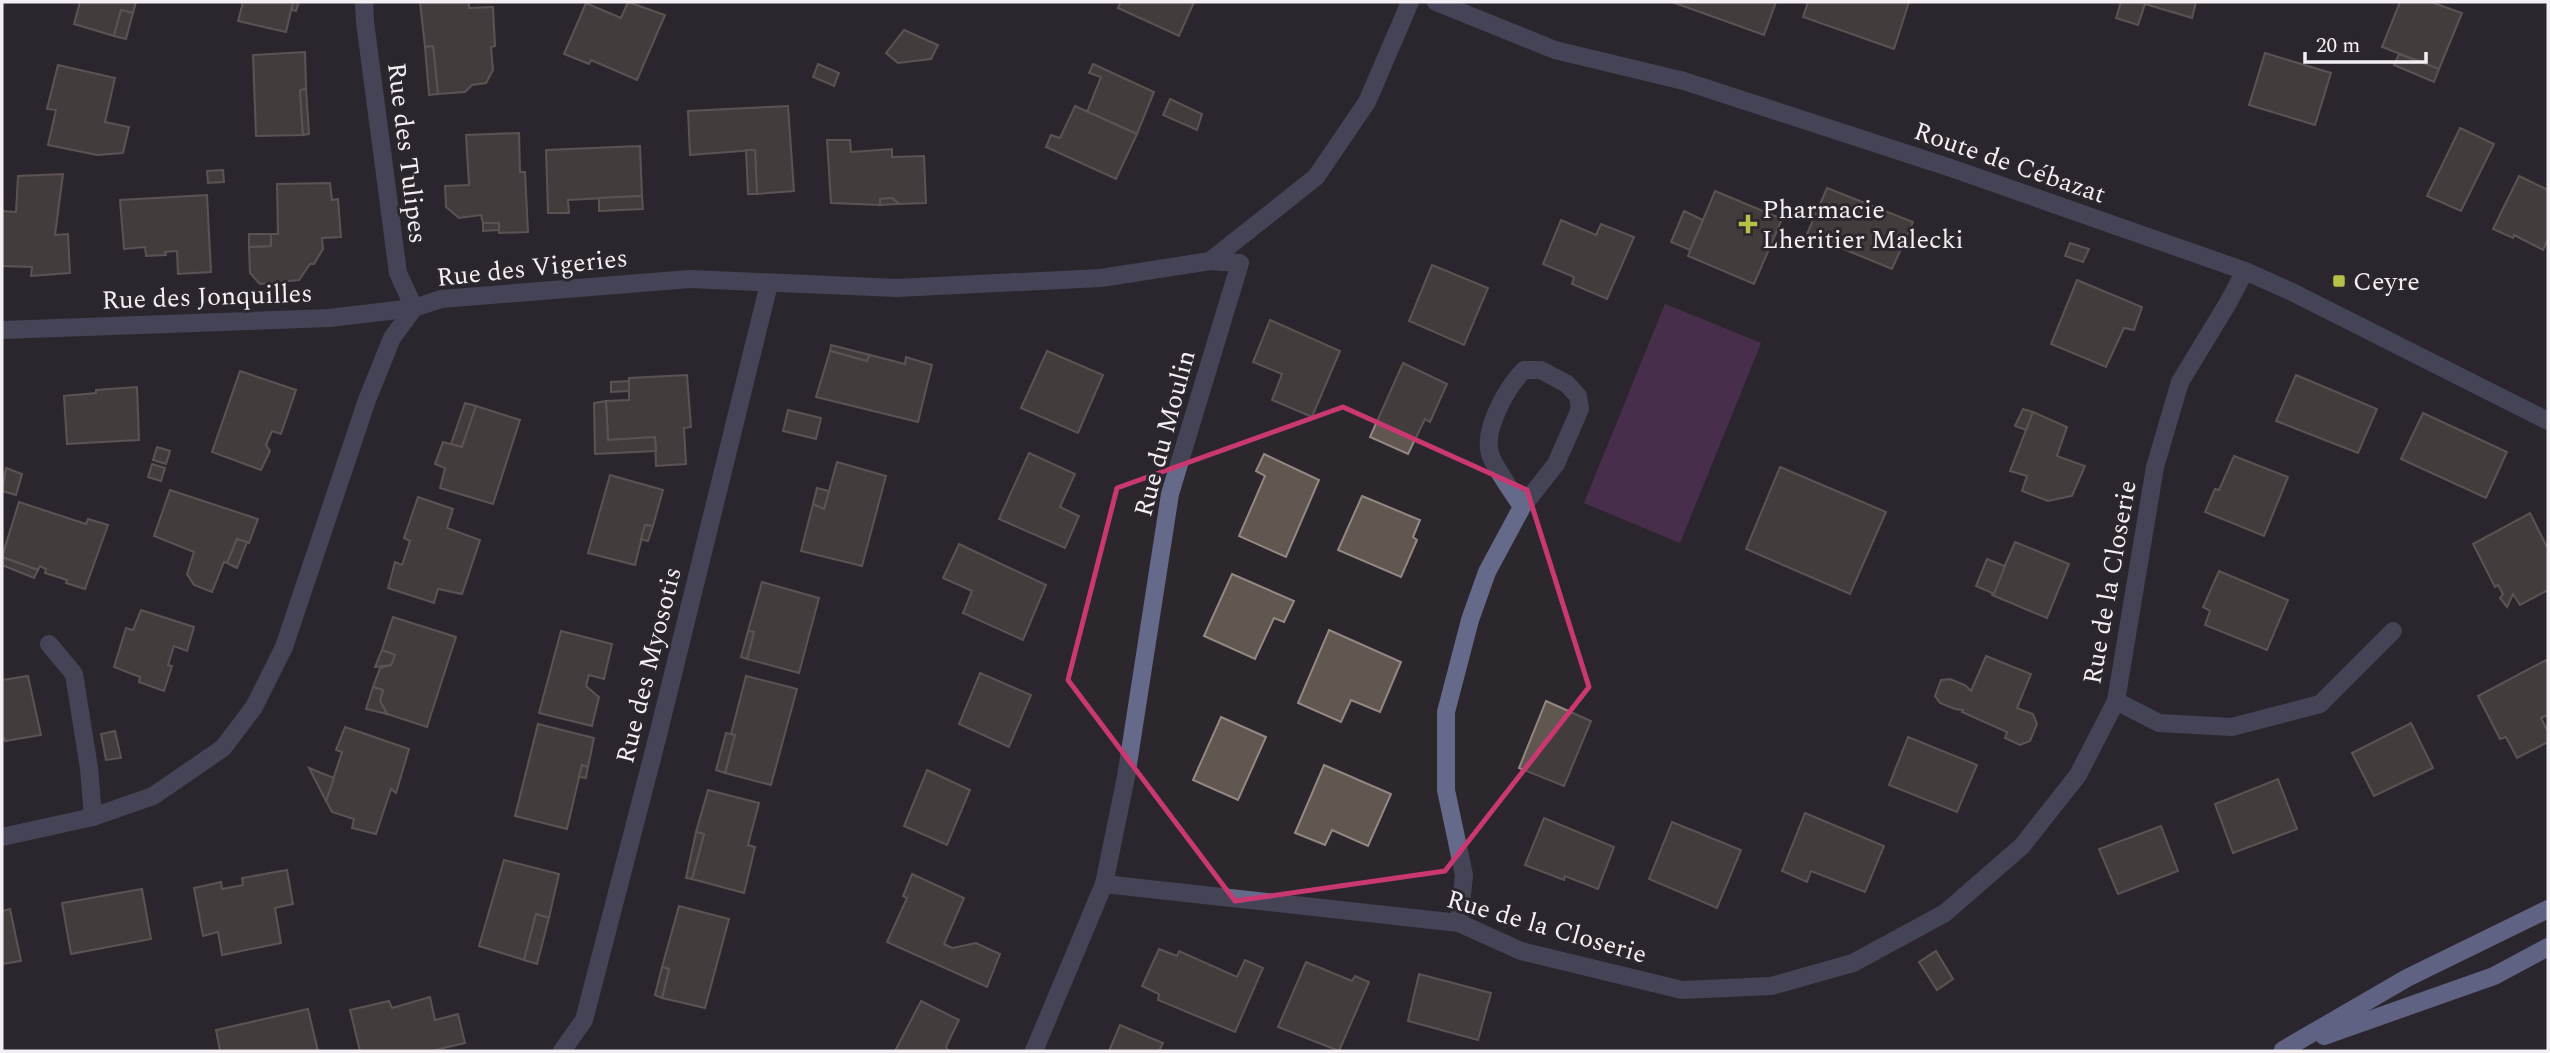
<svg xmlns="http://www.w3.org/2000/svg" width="2550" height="1053" font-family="Spectral,serif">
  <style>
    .green { fill: #693b6f }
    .building { fill: #615751; stroke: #948882; stroke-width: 2 }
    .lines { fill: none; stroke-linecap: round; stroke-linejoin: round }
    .minor { stroke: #65698a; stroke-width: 18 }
    .major { stroke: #a1aaee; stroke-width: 18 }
    .marked { fill: none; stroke: #ca3872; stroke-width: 5; stroke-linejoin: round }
    .poi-dot { fill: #b7c148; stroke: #2c262d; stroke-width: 2.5 }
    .labels { text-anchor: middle; stroke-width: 6; stroke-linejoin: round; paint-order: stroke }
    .street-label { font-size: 26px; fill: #f4eff4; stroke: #2c262d }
    .poi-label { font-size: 26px; fill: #f4eff4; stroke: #2c262d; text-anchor: start }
  </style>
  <rect width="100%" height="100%" fill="#2c262d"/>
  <path class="green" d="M1665,304L1761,343L1680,543L1584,503Z"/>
  <g class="building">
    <path d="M80,2H136L133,13L121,10L114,36L74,24Z"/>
    <path d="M243,2H293L286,32L238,21Z"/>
    <path d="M293,2H299L296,11L292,10Z"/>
    <path d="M420,2H469V8L493,7L495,46L491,47L493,70L486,83L472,85L465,92L438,94L433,46L425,47Z"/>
    <path d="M628,2L665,15L637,80L591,60L589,64L564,54L586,3L621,18Z"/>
    <path d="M1121,2H1194L1179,36L1118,8Z"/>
    <path d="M1672,2H1776L1764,35Z"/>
    <path d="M1808,2H1909L1894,49L1803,17Z"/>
    <path d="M2121,2H2196L2192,18L2145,4L2138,25L2116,18Z"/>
    <path d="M2400,2H2431L2462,13L2439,69L2382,47Z"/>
    <path d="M121,10L133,13L126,39L114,36Z"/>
    <path d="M904,30L938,45L931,59L898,63L886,53Z"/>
    <path d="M433,46L438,94L429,95L425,47Z"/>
    <path d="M305,52L306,89L300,90L303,135L256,136L253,55Z"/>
    <path d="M2265,53L2331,73L2315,125L2249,105Z"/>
    <path d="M2399,54L2439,69L2434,82L2394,65Z"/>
    <path d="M818,64L839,73L834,86L813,77Z"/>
    <path d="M1093,64L1154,92L1137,134L1087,112L1101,77L1089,73Z"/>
    <path d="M58,65L115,78L105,122L129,127L123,153L97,155L48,145L56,110L47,109Z"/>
    <path d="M306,89L309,134L303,135L300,90Z"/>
    <path d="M1170,99L1202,114L1197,130L1163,115Z"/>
    <path d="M788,106L794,191L757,194L755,150L690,155L688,111Z"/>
    <path d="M1075,106L1137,134L1116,179L1046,147L1051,135L1060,138Z"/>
    <path d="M2460,128L2494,144L2461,211L2427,196Z"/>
    <path d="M519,133L520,172H525L528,232L499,233V223H483L481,215L459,218L446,207L445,186L469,185L466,135Z"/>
    <path d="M827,140H850L851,152L892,149V157L924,156L926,203L899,204L892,198L880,199V205L831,203Z"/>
    <path d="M640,146L642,196L568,200L569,213H548L546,150Z"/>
    <path d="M746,150H755L757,194H748Z"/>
    <path d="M223,170L224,182L208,183L207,171Z"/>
    <path d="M63,174L55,235L68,234L70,273L31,276L32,267L2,266V211L16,212L18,176Z"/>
    <path d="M2519,176L2548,190V239L2543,250L2514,235L2513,238L2493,229Z"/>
    <path d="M330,183L332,200L338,199L341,237L322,238L323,249L314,264H310L299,280L260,284L250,273L249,247L271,246V234H278L277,184Z"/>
    <path d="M1827,188L1913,222L1892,269L1807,234Z"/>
    <path d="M1715,191L1782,219L1754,284L1688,256Z"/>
    <path d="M207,195L211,272L178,274L177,251L165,252L166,255L146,256L145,247L124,249L120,200Z"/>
    <path d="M642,196L643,209L599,211V198Z"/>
    <path d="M892,198L899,204L880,205V199Z"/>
    <path d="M1684,211L1703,220L1690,250L1671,242Z"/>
    <path d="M1561,220L1596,235L1601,224L1634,237L1607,299L1572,284L1574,277L1543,264Z"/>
    <path d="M483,223H499V230L483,231Z"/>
    <path d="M249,234H271V246L249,247Z"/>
    <path d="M2070,243L2089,249L2083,262L2065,256Z"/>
    <path d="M1432,265L1488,288L1464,345L1409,321Z"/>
    <path d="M2077,280L2142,307L2134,330L2124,328L2106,367L2051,344Z"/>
    <path d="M1270,320L1340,351L1312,417L1272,400L1282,374L1253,362Z"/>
    <path d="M831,345L870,355L867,361L830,351Z"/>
    <path d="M830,351L867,361L870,355L905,364L906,357L932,365L918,422L816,397Z"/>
    <path d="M1047,351L1103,375L1078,433L1021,408Z"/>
    <path d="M1403,363L1447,384L1430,422L1425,419L1408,454L1370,437Z"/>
    <path d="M240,371L296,390L281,434L272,431L266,445L270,451L261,470L212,452Z"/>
    <path d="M687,375L691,427L684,428L686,464L656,466L655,437L608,440L606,401L629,400V378Z"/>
    <path d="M2296,375L2377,409L2358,453L2276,421Z"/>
    <path d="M629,381V391L611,392V382Z"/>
    <path d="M137,387L139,440L67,444L64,396L96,393V390Z"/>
    <path d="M606,401L608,440L655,437L656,451L595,454L594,403Z"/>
    <path d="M465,403L476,406L462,447L451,444Z"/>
    <path d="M476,406L520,420L493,504L440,488L445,468L435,464L443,442L462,447Z"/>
    <path d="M2023,409L2033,412L2026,430L2015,426Z"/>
    <path d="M788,410L821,418L816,439L783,431Z"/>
    <path d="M2033,412L2067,427L2057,456L2085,466L2072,496L2048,501L2022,491L2027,476L2010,471Z"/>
    <path d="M2423,413L2507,452L2486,498L2401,459Z"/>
    <path d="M157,447L170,451L166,464L153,460Z"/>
    <path d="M1029,453L1075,474L1060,507L1079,516L1065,548L999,519Z"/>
    <path d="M1264,454L1319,480L1286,557L1239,536L1265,476L1256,471Z"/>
    <path d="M2234,456L2288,477L2264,536L2205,512L2215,489L2219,490Z"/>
    <path d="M837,462L886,476L862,566L801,551L813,504L824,509Z"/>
    <path d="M152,464L165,468L161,481L148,477Z"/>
    <path d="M1780,467L1886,512L1850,594L1746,549Z"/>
    <path d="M6,468L22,474L16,495L2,491Z"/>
    <path d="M610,475L663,490L653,526L645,525L635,565L588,553Z"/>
    <path d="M817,488L829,491L824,509L813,504Z"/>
    <path d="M170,490L258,519L249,543L237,539L227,563L224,562L212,592L194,585L187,574L194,552L154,536Z"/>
    <path d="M1362,496L1420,520L1413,537L1417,540L1401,577L1338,550Z"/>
    <path d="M418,497L453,509L447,528L480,540L462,594L438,589L434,603L388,588L395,562L402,565L410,541L404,538Z"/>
    <path d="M19,502L86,524L88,519L108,525L85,589L66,583L67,580L45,573L46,569L40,566L38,570L2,557Z"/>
    <path d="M2530,513L2548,549V590L2520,605L2513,594L2507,607L2500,598L2503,594L2498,585L2495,587L2473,544Z"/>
    <path d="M645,525L653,526L648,541L641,539Z"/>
    <path d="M237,539L247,542L237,568L227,563Z"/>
    <path d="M2015,542L2069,564L2047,618L1992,595Z"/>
    <path d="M959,544L1046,585L1023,640L963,613L972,591L943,578Z"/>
    <path d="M2,557L38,570L34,578L2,565Z"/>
    <path d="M1987,559L2005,566L1994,594L1976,586Z"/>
    <path d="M2219,571L2288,600L2267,650L2205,625L2210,611L2203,607Z"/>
    <path d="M1232,574L1294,601L1284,622L1274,618L1255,659L1204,636Z"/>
    <path d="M762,582L819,598L799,673L747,659L754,632L748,631Z"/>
    <path d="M141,610L194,627L187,651L174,646L168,665L172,666L164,691L139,682L140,677L114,667L126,628L133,630Z"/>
    <path d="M393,617L456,637L427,727L387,714L380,701L383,690L373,687L380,668L391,665L395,655L382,650Z"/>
    <path d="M1329,630L1401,662L1380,712L1351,700L1341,722L1298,703Z"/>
    <path d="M561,631L612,644L604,679L589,675L586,686L599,697L592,726L539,713Z"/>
    <path d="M748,631L754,632L747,659L741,657Z"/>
    <path d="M382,650L395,655L391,665L375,667Z"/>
    <path d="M1986,656L2031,674L2017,708L2033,714L2037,724L2030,741L2020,745L2005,738L2007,732L1962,712L1963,710L1955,709L1940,703L1935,696L1941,680L1950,679L1965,685L1971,691Z"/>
    <path d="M2546,660L2548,664V715L2541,718L2548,732V742L2517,758L2506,737L2500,739L2478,696Z"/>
    <path d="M980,673L1031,695L1009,747L959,724Z"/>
    <path d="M28,676L41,735L5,741L4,738H2V680Z"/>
    <path d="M746,676L797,689L771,785L725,773L735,735L731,734Z"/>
    <path d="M373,687L383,690L380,701L387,714L366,709Z"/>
    <path d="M1546,701L1591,721L1564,786L1519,768Z"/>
    <path d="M1221,717L1266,737L1238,800L1193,780Z"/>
    <path d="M2411,723L2433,768L2374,796L2352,753Z"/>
    <path d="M538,724L594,738L588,767L582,765L567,829L515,816Z"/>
    <path d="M345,727L409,749L396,793L391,789L376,834L352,828L354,819L332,812L326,801L342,752L336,750Z"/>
    <path d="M115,731L121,758L106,760L101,734Z"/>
    <path d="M726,733L735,735L725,773L716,770Z"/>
    <path d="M1908,737L1977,765L1957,812L1889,785Z"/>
    <path d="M582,765L588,767L586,778L579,777Z"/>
    <path d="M1324,765L1391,794L1368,846L1332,830L1325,845L1295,833Z"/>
    <path d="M309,768L334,778L326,801Z"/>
    <path d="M927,770L970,790L947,845L904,826Z"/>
    <path d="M2278,779L2297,829L2233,853L2215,804Z"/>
    <path d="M708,790L759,803L748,845L755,847L744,893L692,879L704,834L696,832Z"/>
    <path d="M1805,813L1884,846L1865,892L1811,871L1807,882L1782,871Z"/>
    <path d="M1544,818L1614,847L1598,889L1565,876L1564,880L1525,865Z"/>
    <path d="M1672,822L1741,850L1717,908L1649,879Z"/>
    <path d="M2161,826L2178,871L2118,894L2099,849Z"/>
    <path d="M696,832L704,834L692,879L686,878Z"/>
    <path d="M504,860L559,874L549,918L536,914L524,960L479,946Z"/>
    <path d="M287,870L293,904L275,908L281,943L222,955L218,932L203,936L194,888L221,882L222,889L243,885L242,878Z"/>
    <path d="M912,874L964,898L944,944L952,948L976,943L1000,954L987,987L887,942L907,898L903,896Z"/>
    <path d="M142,889L151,939L71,954L62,903Z"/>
    <path d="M679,906L729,919L705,1008L662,998L669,969L662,967Z"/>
    <path d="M10,909L21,961L2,964V911Z"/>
    <path d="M536,914L549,918L537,964L524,960Z"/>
    <path d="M1159,949L1177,956L1179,951L1237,977L1245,960L1263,968L1235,1032L1158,1000L1159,994L1142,986Z"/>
    <path d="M1936,951L1953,979L1937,990L1919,962Z"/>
    <path d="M1306,962L1352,981L1355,976L1369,982L1339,1051L1278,1027Z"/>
    <path d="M662,967L669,969L662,998L655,995Z"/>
    <path d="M1419,974L1491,993L1478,1040L1408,1021Z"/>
    <path d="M430,997L435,1020L458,1014L465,1043L431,1051H360L350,1010L389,1001L392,1008Z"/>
    <path d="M921,1001L959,1020L946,1047L949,1051H895Z"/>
    <path d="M308,1009L318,1051H220L216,1030Z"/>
    <path d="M1120,1025L1163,1043L1159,1051H1109Z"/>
  </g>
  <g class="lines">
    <g class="minor">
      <path d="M1436,2L1555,50L1684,81L1951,168L2245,271L2292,292L2548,421"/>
      <path d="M2,330L329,318L414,308L398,273L365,22L364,2"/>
      <path d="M49,644L74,674L89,768L93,817"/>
      <path d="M2116,701L2159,723L2232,727L2320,704L2393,631"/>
      <path d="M2,837L93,817L153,796L223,748L254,707L284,647L367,400L392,338L414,308L441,299L690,279L897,288L1101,278L1210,261"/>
      <path d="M1104,884L1459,923L1521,951L1682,990L1771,986L1853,963L1945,913L2022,846L2078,775L2116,701L2155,467L2180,382L2228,303L2245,271"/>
      <path d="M1459,923L1464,875L1446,790V712L1470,620L1487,572L1522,507L1556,464L1580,409L1578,396L1567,384L1541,370H1524C1507,387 1483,429 1490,454C1494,467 1514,494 1522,507"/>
      <path d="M562,1051L584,1020L658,735L769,284"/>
      <path d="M1034,1051L1104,884L1126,777L1170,494L1240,263L1210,261L1316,177L1367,102L1410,2"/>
    </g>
    <g class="major">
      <path d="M2324,1036L2494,976L2548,947"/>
      <path d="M2283,1050L2407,978L2548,909"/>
    </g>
  </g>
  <path d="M0 0H2550V1053H0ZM1343,407L1527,490L1589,687L1445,871L1235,901L1068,680L1117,488Z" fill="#2c262d" fill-opacity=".55" fill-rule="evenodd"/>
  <path class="marked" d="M1343,407L1527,490L1589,687L1445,871L1235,901L1068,680L1117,488Z"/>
  <g class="poi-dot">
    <path d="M1744.5 213.5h7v7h7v7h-7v7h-7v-7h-7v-7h7z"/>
    <rect x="2332" y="274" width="14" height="14" rx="3.5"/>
  </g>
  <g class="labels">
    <g class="street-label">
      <text transform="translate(408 153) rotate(83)" y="9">Rue des Tulipes</text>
      <text transform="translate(2010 162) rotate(19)" y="9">Route de Cébazat</text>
      <text transform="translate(532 267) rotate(-6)" y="9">Rue des Vigeries</text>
      <text transform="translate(207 296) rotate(-2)" y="9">Rue des Jonquilles</text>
      <text transform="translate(1164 433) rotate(-75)" y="9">Rue du Moulin</text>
      <text transform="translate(2109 582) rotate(-80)" y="9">Rue de la Closerie</text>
      <text transform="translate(648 665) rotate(-76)" y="9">Rue des Myosotis</text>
      <text transform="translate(1547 926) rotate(16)" y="9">Rue de la Closerie</text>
    </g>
    <g class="poi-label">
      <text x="1762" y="218">Pharmacie<tspan x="1762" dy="30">Lheritier Malecki</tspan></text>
      <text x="2353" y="290">Ceyre</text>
    </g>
  </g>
  <rect width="2550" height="1053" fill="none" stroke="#f4eff4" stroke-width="7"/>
  <path d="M2305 52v10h121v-10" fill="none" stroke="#f4eff4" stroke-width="3.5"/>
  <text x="2316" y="52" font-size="21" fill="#f4eff4" stroke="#2c262d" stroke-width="5" paint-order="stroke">20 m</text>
</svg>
